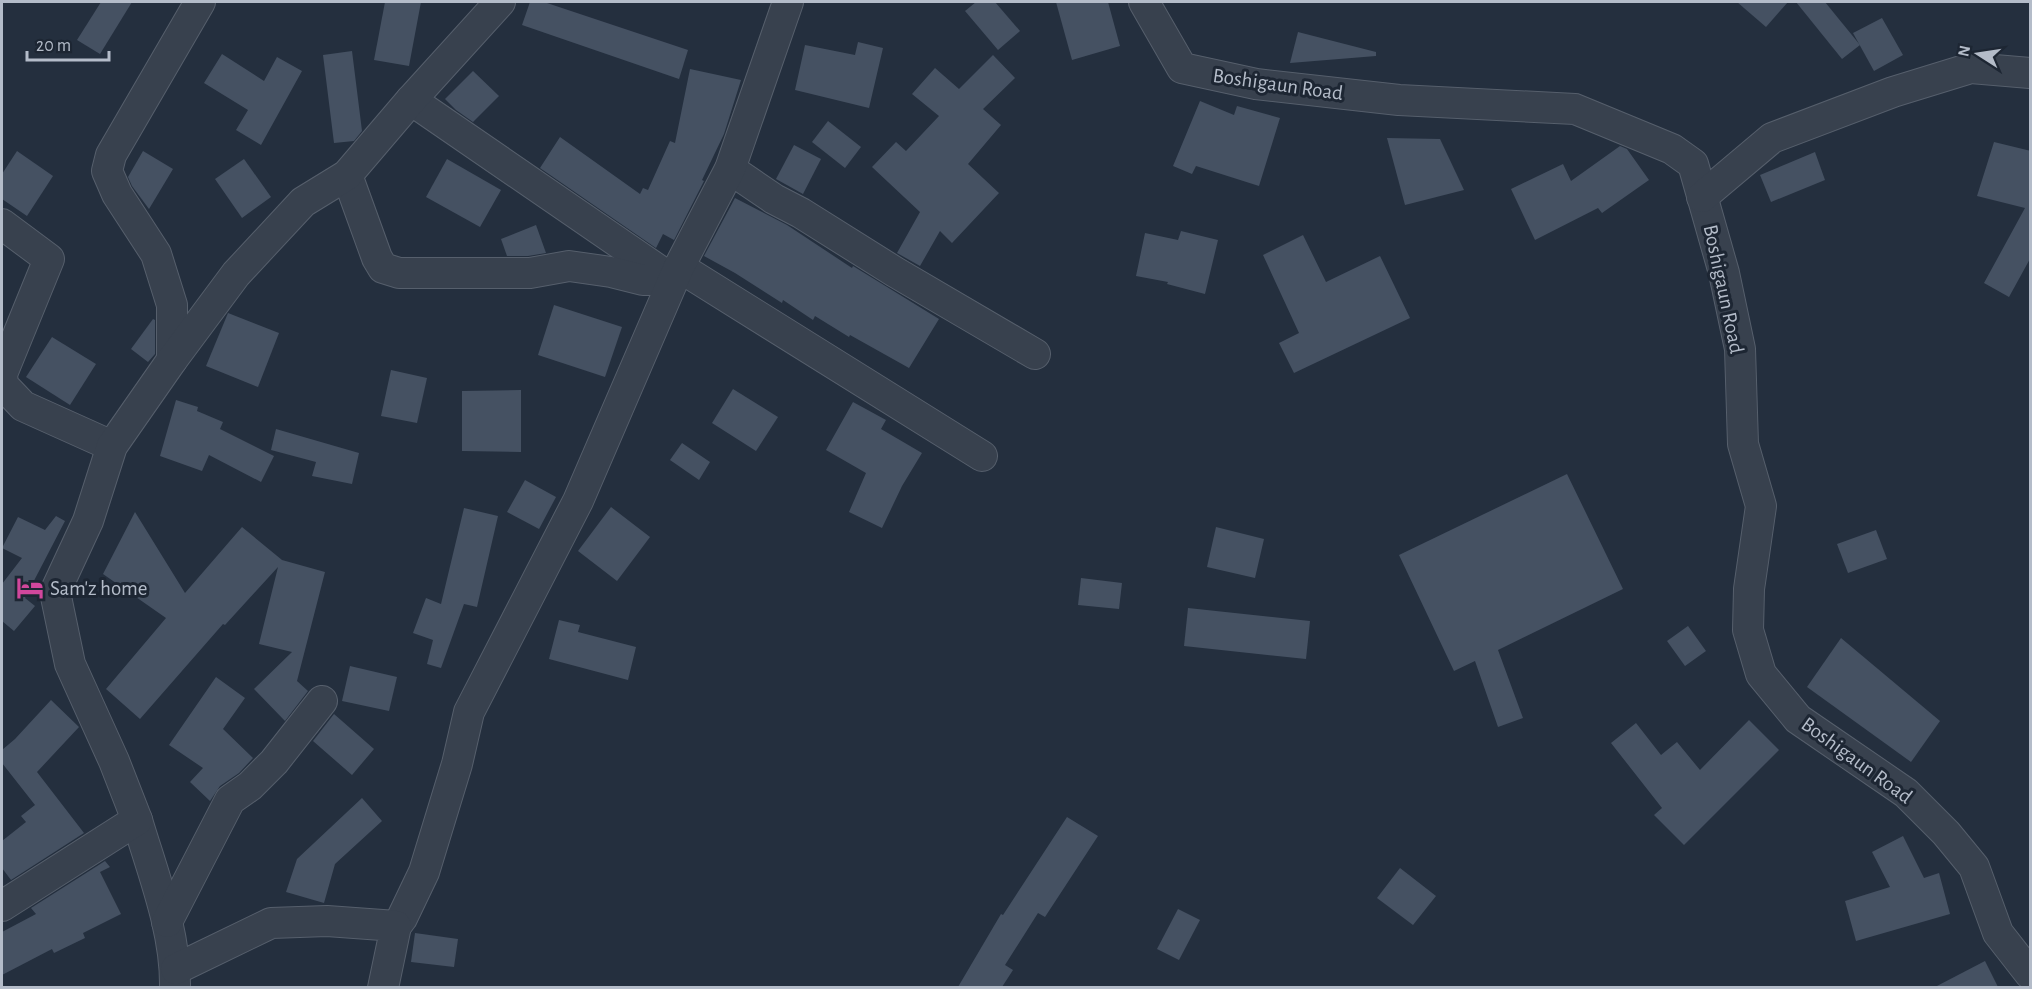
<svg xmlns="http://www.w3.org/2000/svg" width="2032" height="989" font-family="'Alegreya Sans',sans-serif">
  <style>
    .building { fill: #455162 }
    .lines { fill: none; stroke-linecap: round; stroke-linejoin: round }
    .minor-casing { stroke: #565f6c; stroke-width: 32 }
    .minor { stroke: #38414e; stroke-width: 30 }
    .labels { text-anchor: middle; stroke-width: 6; stroke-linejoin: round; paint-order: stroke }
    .street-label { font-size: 21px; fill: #b4bcc9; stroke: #1d2633 }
    .poi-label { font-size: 21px; fill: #b4bcc9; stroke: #1d2633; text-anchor: start }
  </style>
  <rect width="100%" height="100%" fill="#242f3e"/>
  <g class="building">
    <path d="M101,2H132L100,54L77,40Z"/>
    <path d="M385,2H421L409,66L374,60Z"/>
    <path d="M530,2H544L688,50L679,79L522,25Z"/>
    <path d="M976,2H995L1020,31L998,50L965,11Z"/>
    <path d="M1056,2H1108L1120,46L1072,60Z"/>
    <path d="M1737,2H1788L1766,27Z"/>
    <path d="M1796,2H1825L1860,45L1842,59Z"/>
    <path d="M1882,18L1903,55L1874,71L1853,33Z"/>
    <path d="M1298,32L1376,52V56L1290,63Z"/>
    <path d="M858,42L883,48L869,108L795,90L805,45L855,55Z"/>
    <path d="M352,51L362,131L354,141L334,143L323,55Z"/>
    <path d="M222,54L264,81L277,57L302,71L261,145L236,130L248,110L204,83Z"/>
    <path d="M993,55L1015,78L983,109L1001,125L968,164L999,193L952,243L940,231L920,266L897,253L920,212L872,167L896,142L906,151L939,116L912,94L935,68L959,89Z"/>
    <path d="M690,69L741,80L724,134L702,180L704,181L674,240L663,234L656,248L540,168L560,137L640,194L643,188L648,190L670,141L675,143Z"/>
    <path d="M473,71L499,96L473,122L456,110L445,99Z"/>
    <path d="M1200,101L1234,115L1237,106L1280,118L1259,186L1196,166L1192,174L1173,166Z"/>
    <path d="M828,121L861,147L845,168L812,142Z"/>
    <path d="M1387,138L1440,139L1464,190L1405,205Z"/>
    <path d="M1994,142L2031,151V257L2009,297L1984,283L2025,208L1977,196Z"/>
    <path d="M794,145L821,159L803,194L776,179Z"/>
    <path d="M1620,146L1627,149L1649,180L1602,213L1598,208L1535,240L1511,189L1563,164L1571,181Z"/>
    <path d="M17,151L53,176L27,216L2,199V174Z"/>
    <path d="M143,151L173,169L149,209L132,186L128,177Z"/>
    <path d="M1815,152L1825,180L1771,202L1760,175Z"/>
    <path d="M244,159L271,197L242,218L215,179Z"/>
    <path d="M447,159L501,190L480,227L426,197Z"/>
    <path d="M735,198L787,225L852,268L853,266L939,319L909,368L850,335L849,337L815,316L813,320L783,300L782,303L735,273L704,256Z"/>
    <path d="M536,225L546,253L528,256H507L501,239Z"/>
    <path d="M1181,231L1218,240L1205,294L1167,284L1168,282L1136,276L1145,233L1178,240Z"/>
    <path d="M1303,235L1326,282L1380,256L1410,318L1294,373L1279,343L1299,333L1263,255Z"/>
    <path d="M554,305L622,327L605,377L538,355Z"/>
    <path d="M228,313L279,333L258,387L206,366Z"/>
    <path d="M153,319L155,320V354L148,362L131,349Z"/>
    <path d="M52,337L96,364L70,405L26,377Z"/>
    <path d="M391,370L427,378L417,423L381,416Z"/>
    <path d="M733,389L778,417L756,451L712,423Z"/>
    <path d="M521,390V452L462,451V391Z"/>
    <path d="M176,400L198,407L197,411L223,422L220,429L274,456L261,482L209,455L202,471L160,456Z"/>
    <path d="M853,402L886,420L881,429L922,453L902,486L882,528L849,512L866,473L826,450Z"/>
    <path d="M276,429L359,453L352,484L312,476L316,462L271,450Z"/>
    <path d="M682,443L710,462L699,480L670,460Z"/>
    <path d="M1567,474L1623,589L1498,650L1523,718L1498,727L1475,661L1454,671L1399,555Z"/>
    <path d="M525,480L556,497L539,529L507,512Z"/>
    <path d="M611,507L650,537L617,581L578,551Z"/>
    <path d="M464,508L498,516L477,607L464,604L441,668L427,664L433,640L413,633L426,598L441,604Z"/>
    <path d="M135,512L185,593L242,527L282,560L325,572L297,681L308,691L285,721L254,689L292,652L259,644L278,567L225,625L223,624L140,719L106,689L166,618L103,574Z"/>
    <path d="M56,516L65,521L25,598L35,606L14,631L2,621V584L22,558L2,548L18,517L45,530Z"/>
    <path d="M1216,527L1264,539L1255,578L1207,567Z"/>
    <path d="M1876,530L1887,559L1848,573L1837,544Z"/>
    <path d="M1081,578L1122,583L1119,609L1078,605Z"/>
    <path d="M1188,608L1310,621L1306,659L1184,646Z"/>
    <path d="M559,620L580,625L578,632L636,647L628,680L549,659Z"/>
    <path d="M1688,626L1706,651L1685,666L1667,641Z"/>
    <path d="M1841,638L1940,721L1911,762L1807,687Z"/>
    <path d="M350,666L397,677L389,711L342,701Z"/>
    <path d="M216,677L245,698L223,729L253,758L239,773L220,786L210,801L190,782L203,768L169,745Z"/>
    <path d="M51,700L79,727L37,772L84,833L11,880L2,868V841L26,822L21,816L35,805L2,763V750L15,739Z"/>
    <path d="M334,714L374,749L352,775L313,741Z"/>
    <path d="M1749,720L1779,750L1684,845L1654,815L1662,808L1611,743L1636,723L1661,755L1677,742L1700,770Z"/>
    <path d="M362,798L382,821L335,864L324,903L286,892L297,859Z"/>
    <path d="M1067,817L1098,836L1045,917L1038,913L1005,965L1013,970L1002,987H958L1001,914L1003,915Z"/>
    <path d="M1903,836L1924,878L1939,873L1950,914L1856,941L1845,901L1890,887L1872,852Z"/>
    <path d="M105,861L110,867L100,872L121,914L83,933L85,938L54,953L52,949L2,975V932L36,914L31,908Z"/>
    <path d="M1400,868L1436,896L1413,925L1377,898Z"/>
    <path d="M1178,909L1200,920L1179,960L1157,949Z"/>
    <path d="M415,933L458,939L454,967L411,962Z"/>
    <path d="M1985,961L1998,987H1935Z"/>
  </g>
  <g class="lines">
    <defs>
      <g id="minor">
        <path d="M1144,2L1182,68L1256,84L1399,100L1575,109L1672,149L1693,164L1724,273L1740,349L1743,444L1761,506L1749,589L1748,630L1761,674L1798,719L1906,793L1946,833L1974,867L1998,933L2030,974"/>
        <path d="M411,100L673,280"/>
        <path d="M730,169L774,199L801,213L895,272L1035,354"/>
        <path d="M347,175L377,258L383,268L399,273H530L569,266L611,272L643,280H673"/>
        <path d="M1702,197L1772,138L1893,92L1971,68L2030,73"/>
        <path d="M2,224L49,259L2,374L3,385L23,406L112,446"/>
        <path d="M679,267L982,456"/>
        <path d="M172,360V305L156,254L117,194L107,171L111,155L200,2"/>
        <path d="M137,820C153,874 176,931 175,988"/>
        <path d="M2,906L137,820L114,761L70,664L55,592L88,521L112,446L172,360L236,274L303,202L347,175L411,100L500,2"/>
        <path d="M167,922L230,800L250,786L274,762L322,701"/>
        <path d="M396,926L402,918L424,872L457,764L469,712L578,501L679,267L730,169L788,2"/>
        <path d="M176,969L271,923L327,921L396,926L383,988"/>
      </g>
    </defs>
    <use href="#minor" class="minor-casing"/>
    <use href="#minor" class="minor"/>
  </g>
  <defs>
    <symbol id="hotel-bare" viewBox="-9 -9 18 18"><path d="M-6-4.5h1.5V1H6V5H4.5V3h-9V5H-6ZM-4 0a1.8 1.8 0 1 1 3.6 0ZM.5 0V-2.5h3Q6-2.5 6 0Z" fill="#d1479c" stroke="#1d2633" stroke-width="2.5" paint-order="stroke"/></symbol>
  </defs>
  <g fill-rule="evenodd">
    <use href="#hotel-bare" x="11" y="569" width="38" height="38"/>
  </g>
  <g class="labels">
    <g class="street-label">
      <text transform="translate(1278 84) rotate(8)" y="7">Boshigaun Road</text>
      <text transform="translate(1724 289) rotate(78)" y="7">Boshigaun Road</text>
      <text transform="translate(1857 760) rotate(36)" y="7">Boshigaun Road</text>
    </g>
    <g class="poi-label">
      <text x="50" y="595">Sam'z home</text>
    </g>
  </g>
  <rect width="2032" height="989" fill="none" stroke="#b4bcc9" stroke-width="6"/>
  <g transform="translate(1978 54) rotate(282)" stroke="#1d2633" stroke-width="4.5" paint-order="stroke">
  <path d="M0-4.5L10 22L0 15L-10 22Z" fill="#b4bcc9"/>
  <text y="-9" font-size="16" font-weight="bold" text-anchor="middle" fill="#b4bcc9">N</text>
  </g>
  <path d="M27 51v9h82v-9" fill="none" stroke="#b4bcc9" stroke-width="3"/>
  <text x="36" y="51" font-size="18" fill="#b4bcc9" stroke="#1d2633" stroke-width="4.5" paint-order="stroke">20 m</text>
</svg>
